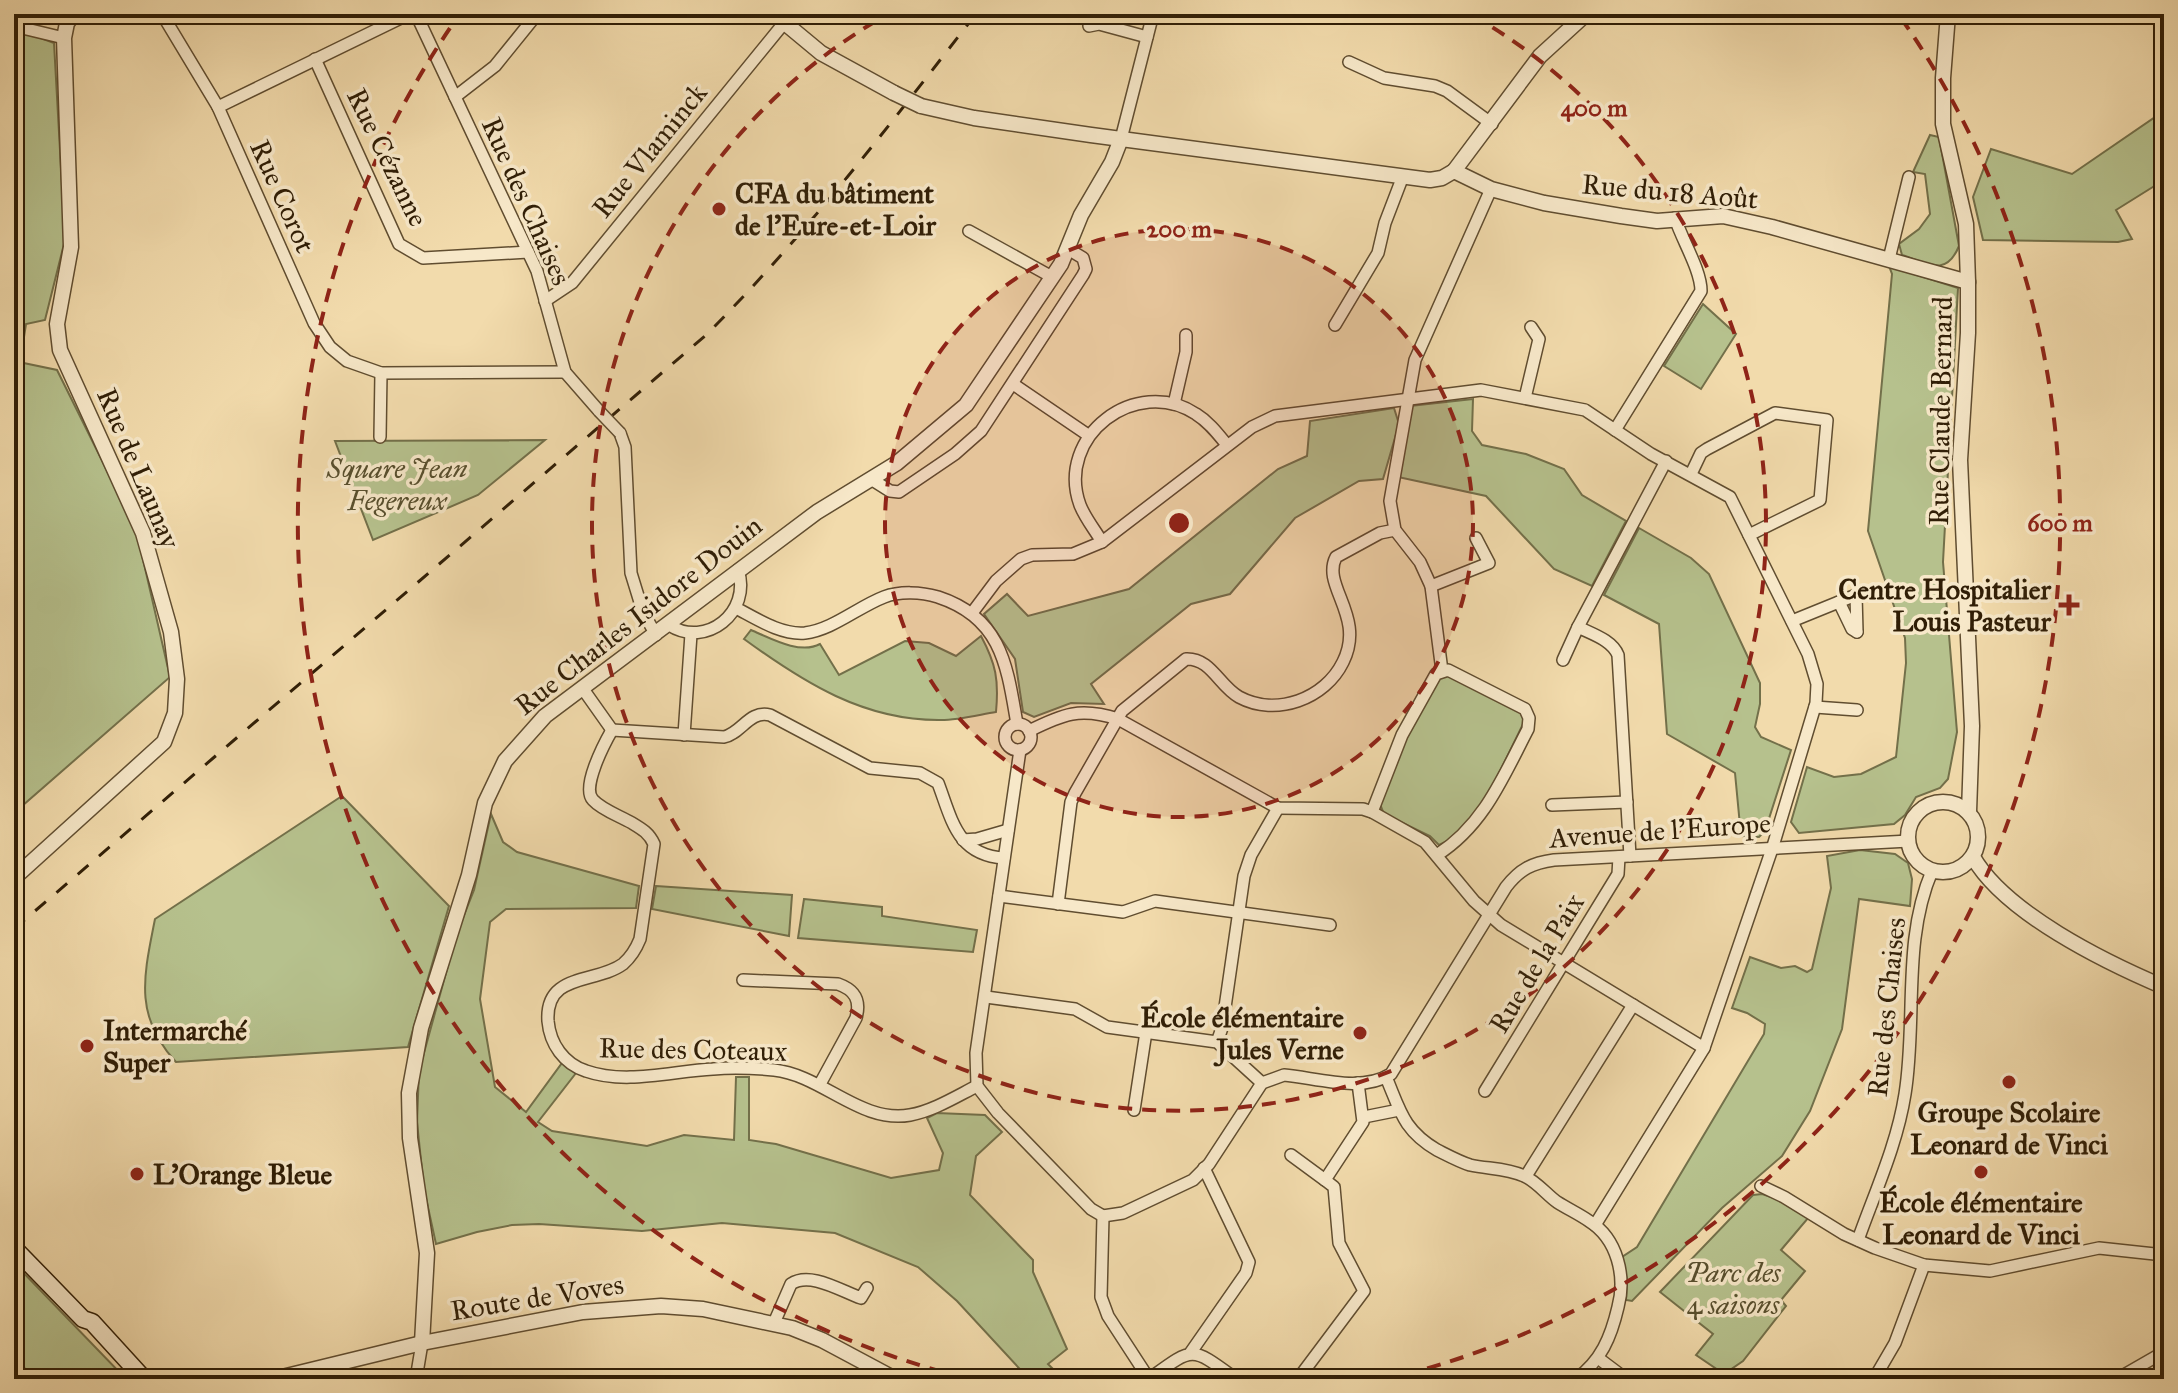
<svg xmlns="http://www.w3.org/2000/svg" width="2178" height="1393" font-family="'IM FELL Great Primer',serif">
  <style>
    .green { fill: #b6c18d; stroke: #73704a; stroke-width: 2 }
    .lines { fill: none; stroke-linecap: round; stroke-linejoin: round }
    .minor-casing { stroke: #604d30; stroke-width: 14 }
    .tertiary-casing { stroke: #604d30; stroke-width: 17 }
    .secondary-casing { stroke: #301e06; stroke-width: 19 }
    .minor { stroke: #f7e8c9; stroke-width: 11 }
    .tertiary { stroke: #f7e8c9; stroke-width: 14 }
    .secondary { stroke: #f7e8c9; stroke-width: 16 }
    .rail { stroke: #301e06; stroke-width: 3; stroke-dasharray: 14 14; stroke-linecap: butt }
    .minor-bridge-casing { stroke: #604d30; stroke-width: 14; stroke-linecap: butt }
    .tertiary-bridge-casing { stroke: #604d30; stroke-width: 17; stroke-linecap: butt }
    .minor-bridge { stroke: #f7e8c9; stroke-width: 11 }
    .tertiary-bridge { stroke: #f7e8c9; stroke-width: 14 }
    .ring { fill: none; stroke: #8f2418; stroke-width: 4; stroke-dasharray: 14 10 }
    .poi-dot { fill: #8f2418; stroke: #f7e8c9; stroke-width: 3 }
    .labels { text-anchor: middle; stroke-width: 7; stroke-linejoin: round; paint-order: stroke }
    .street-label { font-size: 28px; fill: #301e06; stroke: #f7e8c9 }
    .poi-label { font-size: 28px; font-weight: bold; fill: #301e06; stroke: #f7e8c9; text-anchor: start }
    .park-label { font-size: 28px; font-style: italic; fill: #584f2e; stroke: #f7e8c9 }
    .centre { fill: #8f2418; stroke: #f7e8c9; stroke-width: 4 }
    .ring-label { font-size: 24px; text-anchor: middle; font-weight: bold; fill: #8f2418; stroke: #f7e8c9; stroke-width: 7; stroke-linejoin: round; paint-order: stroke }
  </style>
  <rect width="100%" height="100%" fill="#f2dbac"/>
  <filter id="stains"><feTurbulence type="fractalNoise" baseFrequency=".0025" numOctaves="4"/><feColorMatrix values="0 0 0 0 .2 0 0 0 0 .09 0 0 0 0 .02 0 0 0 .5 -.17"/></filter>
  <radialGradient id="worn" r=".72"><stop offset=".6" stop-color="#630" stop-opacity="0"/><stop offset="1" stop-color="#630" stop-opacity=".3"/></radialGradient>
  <g class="green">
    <path d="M14,28L54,43L65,240L45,320L26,324L22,350L14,349Z"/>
    <path d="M2164,111V180L2116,210L2132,239L2118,242L1983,240L1973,197L1991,149L2072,174Z"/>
    <path d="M1930,135L1939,137L1959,246C1946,278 1927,263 1902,255L1899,244L1919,229L1930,214L1925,174L1913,172Z"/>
    <path d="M1889,266L1958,288L1943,562L1957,732L1948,779L1940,788L1916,797L1905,815L1894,824L1799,833L1791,822L1807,767L1834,777L1861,774L1896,757L1906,663L1905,638L1868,531L1892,274Z"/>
    <path d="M1703,304L1736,334L1701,389L1664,366Z"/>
    <path d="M14,361L57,370L136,529L170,677L14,813Z"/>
    <path d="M1473,399L1472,431L1482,445L1526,454L1564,469L1582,495L1626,521L1592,586L1554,569L1486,496L1398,477L1410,406Z"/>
    <path d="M1394,408L1399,424L1383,479L1359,481L1295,518L1230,594L1191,604L1091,684L1104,704L1071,703L1034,717L1023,712L1015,659L984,614L1007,594L1028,616L1129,589L1278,469L1307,456L1310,421Z"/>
    <path d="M545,440L478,495L373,540L335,441Z"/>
    <path d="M1639,528L1691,558L1709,574L1760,683V704L1755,727L1761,737L1791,750L1765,831L1759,837L1741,836L1735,773L1667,734L1659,624L1604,595Z"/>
    <path d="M751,630C770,638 800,655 820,644L839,675L905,641L929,643L956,656L981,636C996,664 999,680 996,712C978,715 959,720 941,720C864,721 803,682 744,639Z"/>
    <path d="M1449,675L1517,708L1525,720L1484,804L1458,836L1439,845L1430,836L1384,814L1380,804L1405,741L1439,678Z"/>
    <path d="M342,796L449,906L408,1047L176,1062C133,1016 144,975 155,919Z"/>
    <path d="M491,814L503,842L517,852L639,886L636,908L506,909L490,922L480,999L495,1087L526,1112L562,1063L576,1073L538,1122L552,1131L647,1146L684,1135L734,1140L736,1077H749V1140L776,1144L891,1178L939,1170L943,1153L927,1118L937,1113L985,1115L1002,1132L976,1156L970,1195L1033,1260V1272L1067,1349L1048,1364L1063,1379H1029L957,1301L918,1267L835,1233L722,1223L642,1231L539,1224L512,1225L477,1232L436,1244L424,1189L417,1122L419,1071L457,933L474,890Z"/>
    <path d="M1860,850L1895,854L1908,863L1912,879L1910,906L1859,899L1842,1029L1810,1111L1782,1156L1722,1208L1632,1301L1626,1300L1627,1280L1622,1257L1637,1247L1764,1034L1765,1024L1747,1013L1732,1008L1750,957L1781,968L1795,966L1807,972L1812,969L1831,888L1827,856Z"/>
    <path d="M656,886L792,895L789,936L652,909Z"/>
    <path d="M804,899L882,907V916L977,930L973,952L798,938Z"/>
    <path d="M1762,1194L1786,1202L1809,1217L1781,1250L1805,1271L1781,1300L1786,1306L1743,1361L1724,1374L1696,1355L1713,1334L1660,1292L1753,1195Z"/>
    <path d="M14,1263L126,1379H29L14,1343Z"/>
  </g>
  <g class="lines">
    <defs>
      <g id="minor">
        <path d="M162,14L218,107L314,323L330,347L347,361L381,373L565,372"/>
        <path d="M416,14L537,271L565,372L599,411"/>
        <path d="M14,26L64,38"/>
        <path d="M1089,26L1099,24L1147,37"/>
        <path d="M315,59L399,244L423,258L528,252"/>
        <path d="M1349,62L1384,78L1435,86L1447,91L1492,124"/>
        <path d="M455,97L495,66L537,14"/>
        <path d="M218,107L409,14"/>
        <path d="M1121,139L1153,14"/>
        <path d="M969,231L1052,277"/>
        <path d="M1889,259L1909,177"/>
        <path d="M545,301L572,283L784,23"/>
        <path d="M1335,325L1378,253L1385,223L1403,176"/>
        <path d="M1013,384L1088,435"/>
        <path d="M1525,398L1539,339L1531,327"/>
        <path d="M1174,404L1186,352V335"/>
        <path d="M1615,430L1701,291C1701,270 1682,240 1675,218"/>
        <path d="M620,433L625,447L631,573L643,612L656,635"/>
        <path d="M380,437L381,373"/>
        <path d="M1691,474L1701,453L1707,449L1775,413L1827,420L1820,500L1749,535"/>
        <path d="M871,479L890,491L899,492L955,454L981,431L1083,275L1086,269L1083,258L1068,249"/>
        <path d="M1102,542C1095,530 1085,518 1080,505C1055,436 1136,375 1196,414C1209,422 1218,434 1227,445"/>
        <path d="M1431,586L1489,563L1476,538"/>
        <path d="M1839,602L1852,629L1857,632"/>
        <path d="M736,608C757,619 781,635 805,633C832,630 858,607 884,597C900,591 921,592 938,597C1002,618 1007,666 1017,724"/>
        <path d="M972,613L996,581L1021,559L1032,555L1073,554L1102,542L1252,427L1275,416L1481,390L1585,410L1651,454L1730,497L1808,654L1817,684L1816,703L1773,846L1704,1048L1595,1225"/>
        <path d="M1792,621L1856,595L1857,632"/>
        <path d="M669,625C706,649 752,612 738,570"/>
        <path d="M1563,660L1578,627"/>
        <path d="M1442,671L1431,586L1420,562L1395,530L1390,501L1415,360L1491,189"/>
        <path d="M583,689L612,730"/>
        <path d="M1815,707L1857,710"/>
        <circle cx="1018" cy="737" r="13"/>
        <path d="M612,730C604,744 581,788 593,800C602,810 620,816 632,823C642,829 649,833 654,844L640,939C636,949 631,957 623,964C596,984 545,972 548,1021C550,1044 564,1064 586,1071C626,1085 672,1071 713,1069C732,1067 754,1068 774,1070C822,1075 861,1124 910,1115C933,1111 957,1096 977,1086"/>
        <path d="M612,730L724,737C742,733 749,710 770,715L870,768L920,773L938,783C952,820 957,855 1004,858"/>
        <path d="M1029,731C1063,714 1080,707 1118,719L1278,808L1363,809L1372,812L1425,842L1474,901L1501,925L1704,1048"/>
        <path d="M684,735L691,634"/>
        <path d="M1020,750L976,1053L977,1086L998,1113L1091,1209L1103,1216"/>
        <path d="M1552,805L1627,802"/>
        <path d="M1372,812L1402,735L1436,674L1448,670L1525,709L1529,718L1528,729C1503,777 1484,825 1437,855"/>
        <path d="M963,840L977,839L1008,830"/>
        <path d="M1630,856L1618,655C1612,640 1592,634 1578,627L1666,461"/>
        <path d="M999,896L1123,912L1155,901L1330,925"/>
        <path d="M1058,904L1071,802L1075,793L1122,711L1186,659C1211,658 1219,686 1239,697C1276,717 1325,699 1343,662C1366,616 1321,586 1336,557L1380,533L1395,530"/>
        <path d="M743,980L838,984C855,990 861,1000 856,1018L820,1084"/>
        <path d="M986,997L1075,1009L1107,1027L1217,1042L1262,1083"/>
        <path d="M1217,1042L1222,1028L1244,876L1251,855L1278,808"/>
        <path d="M1386,1077C1400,1110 1403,1130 1437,1150C1447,1155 1460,1162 1470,1165C1488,1169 1507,1168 1524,1176C1536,1181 1547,1195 1557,1202C1568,1209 1579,1214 1589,1221C1618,1239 1626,1277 1618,1307C1611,1337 1601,1361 1576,1379"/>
        <path d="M1485,1091L1618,874L1619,857"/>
        <path d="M1134,1110L1146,1032"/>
        <path d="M1364,1117L1399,1110"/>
        <path d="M1291,1155L1325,1180"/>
        <path d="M1526,1176L1633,1005"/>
        <path d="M1761,1186L1784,1197L1844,1234L1875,1248L1924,1265L1990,1271L2099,1248L2164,1255"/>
        <path d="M1103,1216L1123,1213L1193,1180L1209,1164L1262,1083L1284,1075C1317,1078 1361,1093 1391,1074L1506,887C1520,869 1532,863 1554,860L1909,841"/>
        <path d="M1103,1216L1101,1297L1108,1316L1149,1379"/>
        <path d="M1858,1240C1875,1192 1897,1145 1905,1094C1917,1020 1902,941 1932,871"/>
        <path d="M774,1323L791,1284C810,1271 841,1291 861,1298L867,1288"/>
        <path d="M1191,1352L1246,1273L1249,1262L1204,1168"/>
        <path d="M1598,1358L1626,1379"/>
        <path d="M416,1379L422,1343"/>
        <path d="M1149,1379C1194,1346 1191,1346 1236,1379"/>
        <path d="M1298,1379L1364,1291L1339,1243L1334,1187L1325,1180L1363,1122L1358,1083"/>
        <path d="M1874,1379L1895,1343L1924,1265"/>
        <path d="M2117,1379L2164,1352"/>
      </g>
      <g id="tertiary">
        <path d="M774,14L821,53L894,93"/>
        <path d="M1948,14L1943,78V124L1966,224L1968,282V333L1960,460L1972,726L1969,812"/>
        <path d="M921,106L974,118L1091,135L1430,180L1442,178L1454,171L1491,189L1544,203L1621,216L1657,221L1723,216L1772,227L1968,282"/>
        <path d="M1454,171L1540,56L1586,14"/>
        <circle cx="1943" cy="837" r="35"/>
        <path d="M1973,857C2005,913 2105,962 2164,987"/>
        <path d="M14,878L164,742L175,713L177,679L171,632L143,533L60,350L57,324L71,247L64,38L67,23L74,14"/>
        <path d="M422,1343L427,1253L410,1138L409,1093L421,1028L469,875L485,803L505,761L545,716L817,512L897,463L966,405L1061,264L1081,215L1112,162L1121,139"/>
        <path d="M274,1379L422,1343L583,1312L661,1306L703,1309L792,1328L822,1340L895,1379"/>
      </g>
      <path id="secondary" d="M14,1248L83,1319L92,1322L144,1379"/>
    </defs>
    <use href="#minor" class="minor-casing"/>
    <use href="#tertiary" class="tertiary-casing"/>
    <use href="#secondary" class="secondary-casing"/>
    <use href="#minor" class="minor"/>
    <use href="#tertiary" class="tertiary"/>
    <use href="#secondary" class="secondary"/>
    <path class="rail" d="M14,929L706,335C806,235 890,124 976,14"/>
    <defs>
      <path id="minor-bridge" d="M599,411L620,433"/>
      <path id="tertiary-bridge" d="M894,93L921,106"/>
    </defs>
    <use href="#minor-bridge" class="minor-bridge-casing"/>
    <use href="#tertiary-bridge" class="tertiary-bridge-casing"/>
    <use href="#minor-bridge" class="minor-bridge"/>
    <use href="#tertiary-bridge" class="tertiary-bridge"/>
  </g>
  <circle cx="1179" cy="523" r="294" fill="#8f2418" fill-opacity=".12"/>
  <g class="ring">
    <circle cx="1179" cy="523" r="294"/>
    <path d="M1472 15A587 587 0 1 1 886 15"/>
    <path d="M966 1378A881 881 0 0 1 457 18M1901 18A881 881 0 0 1 1392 1378"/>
  </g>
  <g class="poi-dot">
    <circle cx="719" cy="209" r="8"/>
    <path d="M2065 593h8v8h8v8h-8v8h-8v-8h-8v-8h8z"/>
    <circle cx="1360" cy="1033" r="8"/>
    <circle cx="87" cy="1046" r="8"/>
    <circle cx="2009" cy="1082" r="8"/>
    <circle cx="1981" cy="1172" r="8"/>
    <circle cx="137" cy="1174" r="8"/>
  </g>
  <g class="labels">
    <g class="street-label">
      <text transform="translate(649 150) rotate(-51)" y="10">Rue Vlaminck</text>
      <text transform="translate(388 157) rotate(64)" y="10">Rue Cézanne</text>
      <text transform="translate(1670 191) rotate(5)" y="10">Rue du 18 Août</text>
      <text transform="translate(283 196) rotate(66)" y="10">Rue Corot</text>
      <text transform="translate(527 201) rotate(66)" y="10">Rue des Chaises</text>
      <text transform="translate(1940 411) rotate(-89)" y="10">Rue Claude Bernard</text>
      <text transform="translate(139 468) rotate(67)" y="10">Rue de Launay</text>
      <text transform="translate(638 615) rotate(-38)" y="10">Rue Charles Isidore Douin</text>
      <text transform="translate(1660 830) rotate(-4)" y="10">Avenue de l'Europe</text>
      <text transform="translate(1536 963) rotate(-59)" y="10">Rue de la Paix</text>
      <text transform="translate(1886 1007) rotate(-84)" y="10">Rue des Chaises</text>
      <text transform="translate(693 1049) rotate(1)" y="10">Rue des Coteaux</text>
      <text transform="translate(537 1297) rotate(-9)" y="10">Route de Voves</text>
    </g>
    <g class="poi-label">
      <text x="735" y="203">CFA du bâtiment<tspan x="735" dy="32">de l'Eure-et-Loir</tspan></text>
      <text x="2051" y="599" text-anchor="end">Centre Hospitalier<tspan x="2051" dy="32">Louis Pasteur</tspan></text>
      <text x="1344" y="1027" text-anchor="end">École élémentaire<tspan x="1344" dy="32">Jules Verne</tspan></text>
      <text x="103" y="1040">Intermarché<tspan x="103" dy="32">Super</tspan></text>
      <text x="2009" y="1122" text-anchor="middle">Groupe Scolaire<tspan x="2009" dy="32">Leonard de Vinci</tspan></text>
      <text x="153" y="1184">L'Orange Bleue</text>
      <text x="1981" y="1212" text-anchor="middle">École élémentaire<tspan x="1981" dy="32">Leonard de Vinci</tspan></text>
    </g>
    <g class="park-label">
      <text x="397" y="478">Square Jean<tspan x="397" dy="32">Fegereux</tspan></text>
      <text x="1733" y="1282">Parc des<tspan x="1733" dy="32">4 saisons</tspan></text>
    </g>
  </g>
  <circle cx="1179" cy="523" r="12" class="centre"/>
  <g class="ring-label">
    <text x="1594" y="116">400 m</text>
    <text x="1179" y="237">200 m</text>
    <text x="2060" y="531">600 m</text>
  </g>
  <rect width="2178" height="1393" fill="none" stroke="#f2dbac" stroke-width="48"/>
  <rect x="16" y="16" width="2146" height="1361" fill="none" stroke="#301e06" stroke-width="4"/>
  <rect x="24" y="24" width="2130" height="1345" fill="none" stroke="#301e06" stroke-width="2"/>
  <rect width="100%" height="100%" filter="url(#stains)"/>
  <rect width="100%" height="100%" fill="url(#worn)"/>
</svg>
